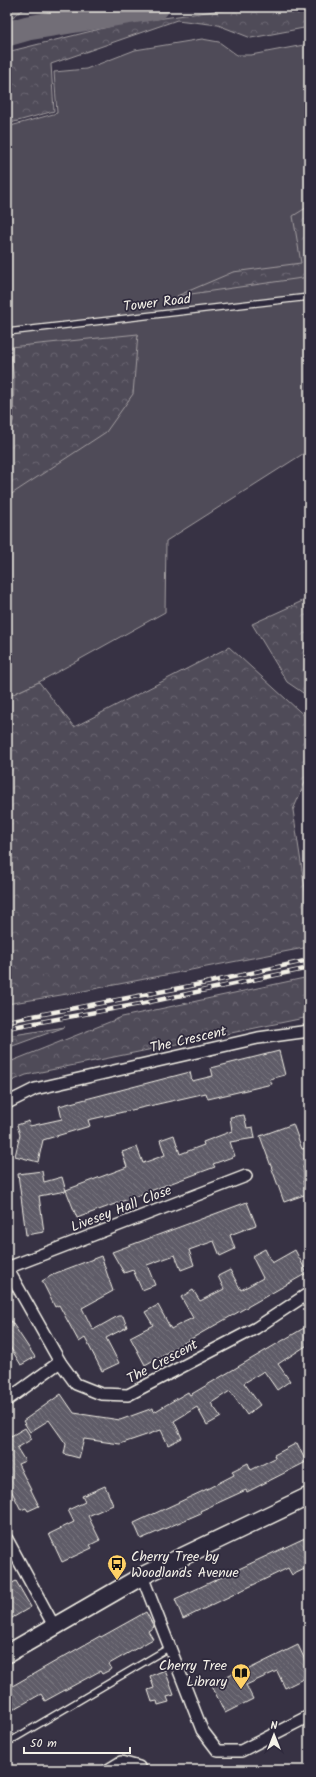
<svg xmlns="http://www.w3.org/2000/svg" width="316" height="1777" font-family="Kalam,sans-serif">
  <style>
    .green { fill: #504b59; stroke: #a29ea0 }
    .forest { fill: url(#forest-crowns); stroke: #a29ea0 }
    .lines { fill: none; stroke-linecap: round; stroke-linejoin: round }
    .river { stroke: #726e77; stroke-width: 25 }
    .building { fill: url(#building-back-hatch); stroke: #f4f1e8 }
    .lane-casing { stroke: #f4f1e8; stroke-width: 8 }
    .street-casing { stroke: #f4f1e8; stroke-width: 14 }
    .primary-casing { stroke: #f4f1e8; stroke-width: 20 }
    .lane { stroke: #2f2a3d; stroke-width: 5.5 }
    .street { stroke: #2f2a3d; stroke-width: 11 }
    .primary { stroke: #2f2a3d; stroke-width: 17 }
    .rail-casing { stroke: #f4f1e8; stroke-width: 4.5 }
    .rail { stroke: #2f2a3d; stroke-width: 3; stroke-dasharray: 9; stroke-linecap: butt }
    .labels { text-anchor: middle; stroke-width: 3.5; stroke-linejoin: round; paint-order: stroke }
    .street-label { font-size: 14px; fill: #f4f1e8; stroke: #2f2a3d }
    .poi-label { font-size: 14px; fill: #f4f1e8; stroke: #2f2a3d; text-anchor: start }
  </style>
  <defs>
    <pattern id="forest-crowns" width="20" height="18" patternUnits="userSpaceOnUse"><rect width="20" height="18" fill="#504b59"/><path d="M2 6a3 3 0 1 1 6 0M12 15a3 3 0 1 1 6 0" fill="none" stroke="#6a6571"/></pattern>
    <pattern id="building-back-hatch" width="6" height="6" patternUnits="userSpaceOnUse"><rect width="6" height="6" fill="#5f5c67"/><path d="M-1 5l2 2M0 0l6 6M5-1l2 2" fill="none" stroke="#77747d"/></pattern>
  </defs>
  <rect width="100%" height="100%" fill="#373244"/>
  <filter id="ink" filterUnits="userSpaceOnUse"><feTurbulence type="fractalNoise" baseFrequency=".025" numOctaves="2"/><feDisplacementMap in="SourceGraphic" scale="8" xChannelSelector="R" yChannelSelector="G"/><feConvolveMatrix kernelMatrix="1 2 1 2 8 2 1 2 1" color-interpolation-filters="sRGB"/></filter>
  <g filter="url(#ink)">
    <g class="green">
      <path d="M7,7H38L24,9L7,21Z"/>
      <path d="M202,39L219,42L237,55H251L309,44V450L166,541L165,612L39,682L7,697V127L57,113L54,72L86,69L135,50Z"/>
    </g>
    <g class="forest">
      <path d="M243,7H309V27L251,38L218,25L177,20L51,64L54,111L7,124V52L120,24Z"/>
      <path d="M309,206V277L177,296L233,272L301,263L293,216Z"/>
      <path d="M138,334L133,394L106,432L7,497V434L13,421L14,379L10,347Z"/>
      <path d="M309,598V697L287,682L252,624Z"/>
      <path d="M229,647L309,720V773L293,810L309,915V947L73,993L7,1004V697L39,682L74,727Z"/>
      <path d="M309,977V1017L26,1075L7,1083V1063L122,1017Z"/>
      <path d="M65,1027L7,1048V1036Z"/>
    </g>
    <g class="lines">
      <path class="river" d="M7,34L28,28L157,7"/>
    </g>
    <g class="building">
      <path d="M279,1051L285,1075L270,1079L272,1084L208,1099L206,1093L88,1120L90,1126L43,1140L38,1162L15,1156L20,1135L17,1125L29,1121L30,1126L62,1119L59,1106L190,1072L192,1081L213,1076L211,1068Z"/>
      <path d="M244,1115L247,1128L253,1127L255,1138L230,1142L235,1156L213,1164L215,1167L77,1218L66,1190L127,1167L122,1152L137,1147L143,1163L165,1155L160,1140L174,1135L180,1154L204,1145L203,1142L232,1131L230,1117Z"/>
      <path d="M293,1124L302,1149L309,1147V1164L303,1167L307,1180L303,1181L307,1194L284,1202L260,1136Z"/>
      <path d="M42,1171L44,1182L62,1177L66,1191L39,1196L44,1232L26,1235L18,1174Z"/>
      <path d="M247,1202L256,1225L230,1235L235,1249L220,1256L214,1241L189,1250L194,1265L181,1270L175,1255L147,1265L155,1285L142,1290L133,1270L124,1273L112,1252Z"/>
      <path d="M265,1249L272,1263L295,1250L307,1273L145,1365L130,1337L153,1325L145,1312L158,1305L171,1329L182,1323L193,1318L181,1297L193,1290L200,1301L224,1289L218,1276L230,1270L241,1290L263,1278L252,1256Z"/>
      <path d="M101,1256L113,1291L82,1308L93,1330L118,1316H123L127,1327L106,1338L119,1363L102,1371L85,1338L79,1342L59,1305L55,1307L42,1281L56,1273Z"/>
      <path d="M7,1315L35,1357L21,1365L7,1342Z"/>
      <path d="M309,1325V1344L278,1364L290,1381L277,1390L264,1371L244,1383L260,1405L247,1415L230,1391L211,1403L221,1417L207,1425L197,1407L174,1421L182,1438L168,1445L161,1430L120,1444L84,1439L79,1458L64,1454L66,1444L49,1420L30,1432L23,1421L61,1394L74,1413L120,1420L153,1408L154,1412L188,1392L190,1395Z"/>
      <path d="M25,1428L32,1439L17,1448L25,1461L18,1464L39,1506L28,1511L26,1508L21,1510L7,1482V1430L11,1436Z"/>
      <path d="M297,1443L306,1462L247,1492L246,1490L200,1511L201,1513L141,1539L134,1523L203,1491L234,1475L232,1471L248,1463L251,1470L275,1458L274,1455Z"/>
      <path d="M105,1486L113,1505L88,1516L100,1540L90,1545L92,1548L62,1562L49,1534L74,1522L68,1510L85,1502L82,1496Z"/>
      <path d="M309,1536V1567L292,1575L288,1568L183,1619L175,1599Z"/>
      <path d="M16,1581L31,1607L7,1621V1586Z"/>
      <path d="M146,1612L154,1627L148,1631L153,1639L109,1664L112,1669L102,1674L100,1671L45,1701L41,1694L7,1713V1689L100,1636L101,1637Z"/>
      <path d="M298,1645L306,1662L309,1660V1676L285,1688L277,1671L246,1685L253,1699L225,1713L211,1684L239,1670L241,1673Z"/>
      <path d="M165,1670L174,1695L167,1697L169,1702L158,1705L157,1701L152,1702L148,1690L154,1688L150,1676Z"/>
    </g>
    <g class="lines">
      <defs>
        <g id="lane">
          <path d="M7,332L309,297"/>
          <path d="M7,1743L170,1647"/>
        </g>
        <g id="street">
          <path d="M7,1103L35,1089L258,1038L309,1031"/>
          <path d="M7,1268L60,1362L76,1384L101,1394L128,1395L256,1328L309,1293"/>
          <path d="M7,1268L246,1176"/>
          <path d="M7,1400L60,1362"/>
          <path d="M7,1539L54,1626"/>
          <path d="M142,1576L202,1730L218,1751H241L309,1716"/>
          <path d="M108,1770L121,1762L139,1767L140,1770"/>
        </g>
        <path id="primary" d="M7,1654L142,1576L309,1496"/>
      </defs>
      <use href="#lane" class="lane-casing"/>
      <use href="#street" class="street-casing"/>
      <use href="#primary" class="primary-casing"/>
      <use href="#lane" class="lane"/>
      <use href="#street" class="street"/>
      <use href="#primary" class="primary"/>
      <defs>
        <g id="rail">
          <path d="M7,1021L206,983L309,960"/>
          <path d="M7,1028L140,1004L309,968"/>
        </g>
      </defs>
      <use href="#rail" class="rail-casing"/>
      <use href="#rail" class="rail"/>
    </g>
  </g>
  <defs>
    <symbol id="bus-pin" viewBox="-11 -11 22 30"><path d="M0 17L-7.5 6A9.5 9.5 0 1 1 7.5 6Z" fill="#ffd166" stroke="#2f2a3d"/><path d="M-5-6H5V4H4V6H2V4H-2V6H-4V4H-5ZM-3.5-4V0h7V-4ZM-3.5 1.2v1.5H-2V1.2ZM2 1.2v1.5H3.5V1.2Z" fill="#111"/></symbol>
    <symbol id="library-pin" viewBox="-11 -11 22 30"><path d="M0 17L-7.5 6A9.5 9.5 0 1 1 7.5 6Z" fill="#ffd166" stroke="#2f2a3d"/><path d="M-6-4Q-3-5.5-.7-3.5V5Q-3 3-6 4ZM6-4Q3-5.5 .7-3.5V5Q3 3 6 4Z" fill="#111"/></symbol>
  </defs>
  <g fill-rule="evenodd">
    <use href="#bus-pin" x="106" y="1553" width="22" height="30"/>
    <use href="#library-pin" x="230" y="1662" width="22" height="30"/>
  </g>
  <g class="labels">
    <g class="street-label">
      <text transform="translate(157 302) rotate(-7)" y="5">Tower Road</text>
      <text transform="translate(188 1039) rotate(-13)" y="5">The Crescent</text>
      <text transform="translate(121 1208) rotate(-21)" y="5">Livesey Hall Close</text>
      <text transform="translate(162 1361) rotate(-28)" y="5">The Crescent</text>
    </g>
    <g class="poi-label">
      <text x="131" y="1561">Cherry Tree by<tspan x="131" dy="16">Woodlands Avenue</tspan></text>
      <text x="227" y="1670" text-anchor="end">Cherry Tree<tspan x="227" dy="16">Library</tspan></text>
    </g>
  </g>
  <rect width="316" height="1777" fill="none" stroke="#2f2a3d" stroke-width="24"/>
  <rect x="12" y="12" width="292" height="1753" fill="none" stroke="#f4f1e8" stroke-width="1.5" filter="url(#ink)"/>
  <g transform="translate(274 1735)" stroke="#2f2a3d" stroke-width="3" paint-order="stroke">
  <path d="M0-3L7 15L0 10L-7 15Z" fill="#f4f1e8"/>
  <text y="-6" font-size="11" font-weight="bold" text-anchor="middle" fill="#f4f1e8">N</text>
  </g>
  <path d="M24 1747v6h106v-6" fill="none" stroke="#f4f1e8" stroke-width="2"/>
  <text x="30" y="1747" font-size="12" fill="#f4f1e8" stroke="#2f2a3d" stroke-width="3" paint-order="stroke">50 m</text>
</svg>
